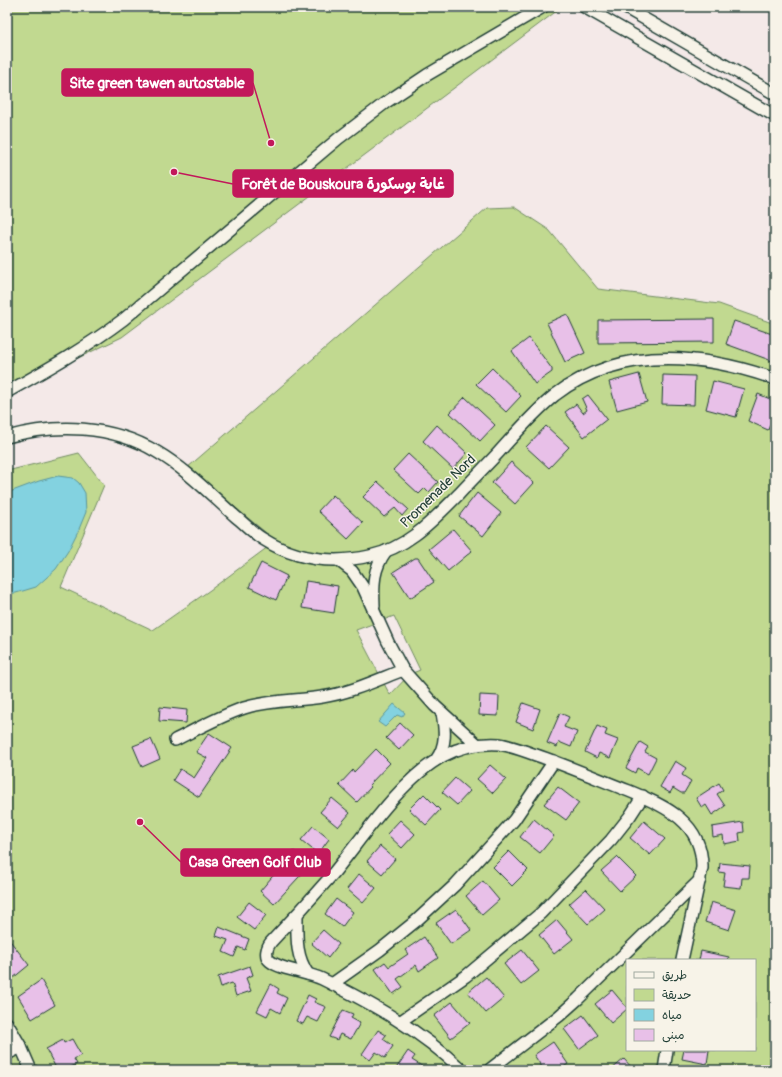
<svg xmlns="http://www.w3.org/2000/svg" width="782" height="1077" font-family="Pangolin,'Playpen Sans Arabic',sans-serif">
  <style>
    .green { fill: #c1d990; stroke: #708b62; fill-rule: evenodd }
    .water { fill: #83d2e0; stroke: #5b969b }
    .building { fill: #e8c0e8; stroke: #1f3d34 }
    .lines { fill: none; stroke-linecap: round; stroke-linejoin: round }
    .minor-casing { stroke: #1f3d34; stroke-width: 14 }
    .minor { stroke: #f7f3e8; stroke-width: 11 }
    .labels { text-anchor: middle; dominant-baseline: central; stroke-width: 3; stroke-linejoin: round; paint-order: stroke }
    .street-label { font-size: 14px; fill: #1f3d34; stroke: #f7f3e8 }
    .leader { fill: none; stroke: #c2185b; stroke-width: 1.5 }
    .callout-dot { fill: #c2185b; stroke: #f7f3e8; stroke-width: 1.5 }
    .callout { fill: #c2185b; stroke: #c2185b; stroke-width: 1.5 }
    .callout-label { font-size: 15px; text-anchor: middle; font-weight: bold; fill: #fff }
  </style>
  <rect width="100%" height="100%" fill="#f4e9e8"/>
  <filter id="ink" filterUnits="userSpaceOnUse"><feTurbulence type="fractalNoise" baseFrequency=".025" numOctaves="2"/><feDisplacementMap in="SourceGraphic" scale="8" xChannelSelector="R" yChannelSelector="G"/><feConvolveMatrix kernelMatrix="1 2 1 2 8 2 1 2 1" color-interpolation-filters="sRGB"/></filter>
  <g filter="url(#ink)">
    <g class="green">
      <polygon points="7,7 562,7 122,337 7,392"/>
      <path d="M 514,207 L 549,230 L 598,289 L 719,304 L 775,324 L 775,1070 L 7,1070 L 7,471 L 79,453 L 104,485 L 61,587 L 153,630 L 210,590 L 276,541 L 187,468 L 487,208 ZM 394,616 L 420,670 L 410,674 L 390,695 L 356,630 ZM 627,960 L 755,960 L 755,1050 L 627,1050 Z"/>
    </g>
    <g class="water">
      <polygon points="58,476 73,478 79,483 85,493 86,512 79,529 68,551 56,569 36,587 16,593 7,593 7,493 39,481"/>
      <polygon points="394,704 405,713 402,717 397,715 385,727 378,722"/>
    </g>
    <g class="building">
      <polygon points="567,314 585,353 565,362 547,323"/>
      <polygon points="714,319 714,342 598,343 598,320"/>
      <polygon points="734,321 775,335 775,362 726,344"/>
      <polygon points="529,338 552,369 552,372 535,384 512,351"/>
      <polygon points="492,368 521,396 506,412 476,384"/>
      <polygon points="639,374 647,402 617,410 609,382"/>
      <polygon points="663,375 695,376 694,405 662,404"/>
      <polygon points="713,381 744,389 736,417 706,409"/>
      <polygon points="758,394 775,401 775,411 768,430 748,421"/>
      <polygon points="588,395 607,419 584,437 565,412 576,404 583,413 587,410 582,399"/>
      <polygon points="465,397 495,425 480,441 450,413"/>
      <polygon points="437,425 467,453 453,469 423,441"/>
      <polygon points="546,426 569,447 549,468 526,447"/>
      <polygon points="408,454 438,482 429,492 425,488 419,494 393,470"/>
      <polygon points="511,462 534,483 515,504 492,483"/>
      <polygon points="378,482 408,509 402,516 395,508 384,517 363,497"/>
      <polygon points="477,493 501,513 483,536 459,516"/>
      <polygon points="333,495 363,523 348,539 318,511"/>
      <polygon points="453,529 472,551 448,571 429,549"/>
      <polygon points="415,558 418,558 434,582 410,598 393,572"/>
      <polygon points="261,563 287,576 276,600 249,587"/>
      <polygon points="306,581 338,586 334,613 302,608"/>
      <polygon points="480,695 499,696 498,716 479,715"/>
      <polygon points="523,703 540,709 533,729 516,722"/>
      <polygon points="160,707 187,710 186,723 159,721"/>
      <polygon points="560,713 569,717 564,727 577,732 571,747 559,742 557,747 547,743"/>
      <polygon points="400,723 413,735 399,750 386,738"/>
      <polygon points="597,726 607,730 605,735 618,740 610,758 599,753 597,758 585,752"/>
      <polygon points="209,733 232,748 199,797 173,780 180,769 194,778 207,758 196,752"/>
      <polygon points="151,739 160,759 142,767 133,746"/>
      <polygon points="640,742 648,747 645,752 656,758 648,774 637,768 635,773 626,768"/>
      <polygon points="376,749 390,763 369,785 371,787 357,802 339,785 353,770 354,772"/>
      <polygon points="675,761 686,768 682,775 691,781 684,793 681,793 673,788 670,793 660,787"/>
      <polygon points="490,765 506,779 493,793 477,779"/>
      <polygon points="455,778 470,791 457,805 442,792"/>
      <polygon points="719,783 723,790 717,794 725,806 712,815 706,805 702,808 696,798"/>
      <polygon points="558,787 579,803 566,820 544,804"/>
      <polygon points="424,794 440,810 426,825 409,809"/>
      <polygon points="332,798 350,813 338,827 320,812"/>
      <polygon points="534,819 554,836 540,853 520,837"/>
      <polygon points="400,820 415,834 402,848 387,834"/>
      <polygon points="644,821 665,839 650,855 630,838"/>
      <polygon points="743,822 744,832 739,833 740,841 724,844 723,835 713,837 712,827"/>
      <polygon points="313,826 329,839 318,854 301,840"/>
      <polygon points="380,846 395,859 382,874 367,861"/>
      <polygon points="294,851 310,865 274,904 260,891"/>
      <polygon points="509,851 528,870 512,886 493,867"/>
      <polygon points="617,857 636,876 620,891 601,871"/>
      <polygon points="720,863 750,866 749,878 742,878 741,888 723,886 725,873 719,872"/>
      <polygon points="359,874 376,888 363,903 347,889"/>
      <polygon points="483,881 499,900 482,915 466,896"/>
      <polygon points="586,889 605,909 588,924 569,904"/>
      <polygon points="336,899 353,912 342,927 325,914"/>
      <polygon points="249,902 266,915 254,930 237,917"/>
      <polygon points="711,902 736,910 729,930 705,922"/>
      <polygon points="456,909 471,930 451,944 436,923"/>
      <polygon points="557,920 573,939 554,954 539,935"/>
      <polygon points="219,927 249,939 245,950 238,947 234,957 223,952 228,940 216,936"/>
      <polygon points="323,930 339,944 328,958 311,943"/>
      <polygon points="7,937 29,965 7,983"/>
      <polygon points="424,937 438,958 419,971 416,965 397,979 403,987 393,994 375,969 385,962 389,967 408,954 405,950"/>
      <polygon points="522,950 539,971 521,985 504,964"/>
      <polygon points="701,951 729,957 728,960 699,960"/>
      <polygon points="250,966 253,975 246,978 251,991 236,996 232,983 221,987 218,977"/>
      <polygon points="486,977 504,998 486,1013 468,992"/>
      <polygon points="41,980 55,1005 32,1019 18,996"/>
      <polygon points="271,984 279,989 277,993 287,998 280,1013 271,1008 267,1016 257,1011"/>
      <polygon points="612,990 627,1008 627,1009 611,1023 595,1004"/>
      <polygon points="308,995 316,999 314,1002 326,1007 318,1022 307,1017 303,1024 296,1021"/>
      <polygon points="452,1002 470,1023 451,1038 434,1016"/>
      <polygon points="343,1010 353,1014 351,1018 360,1023 351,1039 340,1034 337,1040 329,1037"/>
      <polygon points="583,1015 598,1035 579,1049 564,1029"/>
      <polygon points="378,1030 386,1035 383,1039 393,1046 385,1058 376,1052 370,1060 362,1054"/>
      <polygon points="72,1039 81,1055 74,1059 77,1064 65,1070 57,1070 46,1049 63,1040 64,1043"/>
      <polygon points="553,1042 568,1064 559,1070 544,1070 534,1055"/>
      <polygon points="684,1050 709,1050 707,1064 682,1059"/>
      <polygon points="408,1051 415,1056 412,1060 428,1070 395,1070"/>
      <polygon points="624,1059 634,1070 611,1070"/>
    </g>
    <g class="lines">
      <g class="minor-casing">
        <g id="minor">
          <polyline points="584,7 775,116"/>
          <polyline points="624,7 775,94"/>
          <path d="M 7,392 C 48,369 87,347 124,319 L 339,138 L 385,103 L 427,75 L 543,7"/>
          <path d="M 7,437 C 56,423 112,425 157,452 C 186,469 210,494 236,517 C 245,524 253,533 263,539 C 296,560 333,564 370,556 C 408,548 433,520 459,494 C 472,480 486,466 499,452 C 517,432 534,412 555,395 C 621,345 701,353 775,379"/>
          <polyline points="339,561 352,571 363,587 388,642 403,670 435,706 478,745"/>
          <path d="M 374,606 C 373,584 373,569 386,551"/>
          <path d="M 175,740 C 197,729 220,716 244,708 C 269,700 296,701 322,697 C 350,693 377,680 403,670"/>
          <path d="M 436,760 C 447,745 445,730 442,713"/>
          <path d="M 297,915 C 297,936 295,955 308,974"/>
          <polyline points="332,984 380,950 416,921 455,885 514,820 554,761"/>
          <polyline points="401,1021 466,976 541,913 611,840 630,816 643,796"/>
          <polyline points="7,1023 21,1047 31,1070"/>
          <polyline points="7,1054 21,1047"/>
          <path d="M 462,1070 C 420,1030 373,1004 322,979 C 307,972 281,970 270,961 C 264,956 267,947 271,942 C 292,920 312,898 332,875 C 363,837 400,780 443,756 C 460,747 480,743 499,744 C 512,746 524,751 536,755 C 568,766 598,779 629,791 C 666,806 703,823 702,868 L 682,960"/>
          <polyline points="489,1070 559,1016 578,999 700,880"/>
          <polyline points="664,1070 667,1050"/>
        </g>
      </g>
      <use href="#minor" class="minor"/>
    </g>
  </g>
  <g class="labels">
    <g class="street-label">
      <text transform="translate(438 491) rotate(-44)">Promenade Nord</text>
    </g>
  </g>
  <path class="leader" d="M271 143L253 83M174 172L233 184M140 822L181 862"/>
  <g class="callout-dot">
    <circle cx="271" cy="143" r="4"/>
    <circle cx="174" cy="172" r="4"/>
    <circle cx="140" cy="822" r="4"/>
  </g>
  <g class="callout">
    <rect x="62" y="69" width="191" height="27" rx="4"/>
    <rect x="233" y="170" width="220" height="27" rx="4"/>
    <rect x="181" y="849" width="149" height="27" rx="4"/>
  </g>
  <g class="callout-label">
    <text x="157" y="88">Site green tawen autostable</text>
    <text x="343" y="189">Forêt de Bouskoura غابة بوسكورة</text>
    <text x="255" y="867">Casa Green Golf Club</text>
  </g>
  <rect width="782" height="1077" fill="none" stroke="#f7f3e8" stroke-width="24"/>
  <rect x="12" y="12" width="758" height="1053" fill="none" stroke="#1f3d34" stroke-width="1.5" filter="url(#ink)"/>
  <rect x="626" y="959" width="130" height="92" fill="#f7f3e8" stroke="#a1aaa0"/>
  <rect x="634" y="972" width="20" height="6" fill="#f7f3e8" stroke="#a1aaa0"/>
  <text x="662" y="979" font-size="12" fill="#1f3d34">طريق</text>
  <rect x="634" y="989" width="20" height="12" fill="#c1d990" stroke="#a1aaa0"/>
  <text x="662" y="999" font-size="12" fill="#1f3d34">حديقة</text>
  <rect x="634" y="1009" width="20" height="12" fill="#83d2e0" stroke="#a1aaa0"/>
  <text x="662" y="1019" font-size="12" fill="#1f3d34">مياه</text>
  <rect x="634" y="1029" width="20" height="12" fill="#e8c0e8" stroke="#a1aaa0"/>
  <text x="662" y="1039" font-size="12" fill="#1f3d34">مبنى</text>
</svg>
